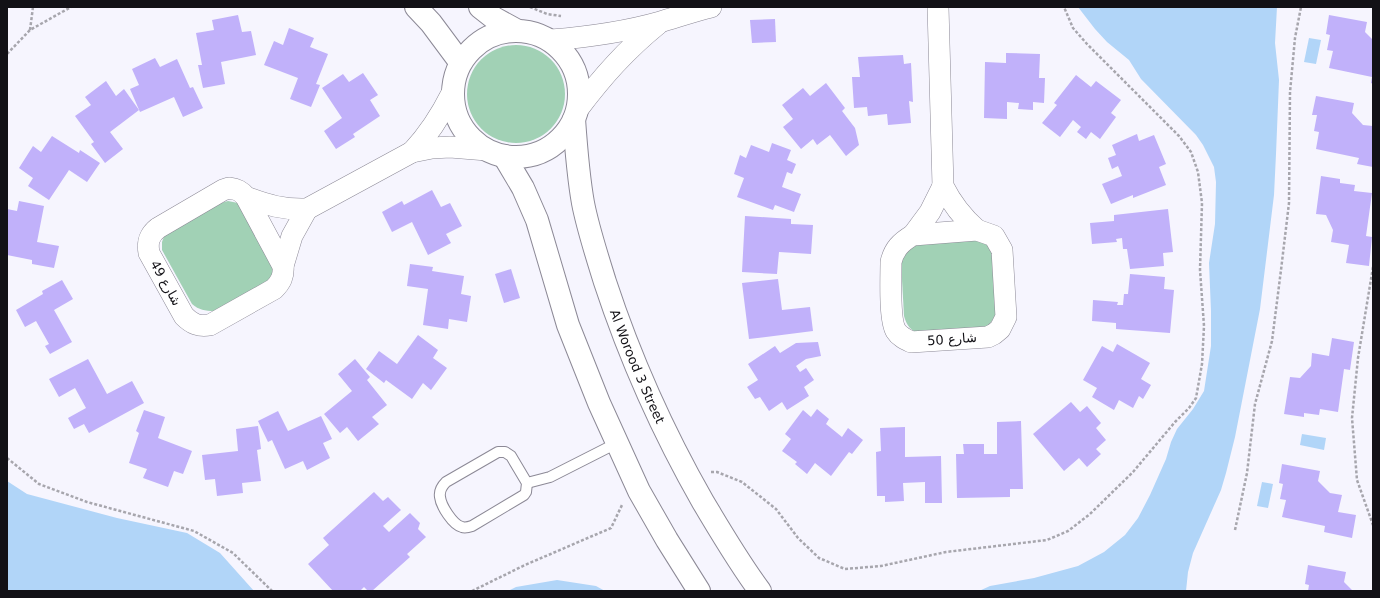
<svg xmlns="http://www.w3.org/2000/svg" width="1380" height="598" font-family="'DejaVu Sans','Noto Naskh Arabic',sans-serif">
  <style>
    .green { fill: #a1d1b5 }
    .water { fill: #b1d5f8 }
    .building { fill: #c1b1fa }
    .lines { fill: none; stroke-linecap: round; stroke-linejoin: round }
    .lane-casing { stroke: #8c8996; stroke-width: 12 }
    .street-casing { stroke: #8c8996; stroke-width: 22 }
    .secondary-casing { stroke: #8c8996; stroke-width: 24 }
    .path { stroke: #a7a6ad; stroke-width: 2.5; stroke-dasharray: 3 2; stroke-linecap: butt }
    .lane { stroke: #fff; stroke-width: 10 }
    .street { stroke: #fff; stroke-width: 21 }
    .secondary { stroke: #fff; stroke-width: 22 }
    .labels { text-anchor: middle; dominant-baseline: central; stroke-width: 3; stroke-linejoin: round; paint-order: stroke }
    .street-label { font-size: 13px; fill: #121116; stroke: #fff }
  </style>
  <rect width="100%" height="100%" fill="#f6f5fe"/>
  <g class="green">
    <circle cx="516" cy="94" r="49"/>
    <path d="M 228,201 L 238,203 L 274,269 L 272,277 L 265,283 L 214,311 C 205,311 199,310 192,304 L 162,250 L 162,242 L 165,234 L 221,203 Z"/>
    <path d="M 976,238 L 990,246 L 992,255 L 996,313 C 993,321 989,326 981,330 L 920,334 C 910,330 907,326 904,316 L 901,261 L 908,245 Z"/>
  </g>
  <g class="water">
    <polygon points="1078,7 1277,7 1275,43 1279,80 1276,154 1274,195 1260,309 1235,437 1226,473 1221,490 1193,553 1188,572 1186,591 979,591 990,586 1034,578 1078,566 1104,552 1125,535 1138,518 1150,495 1166,459 1171,442 1177,429 1193,409 1204,391 1211,346 1211,311 1209,263 1215,224 1216,182 1214,167 1203,145 1196,135 1141,79 1129,60 1107,42 1095,29"/>
    <polygon points="1309,38 1321,40 1316,64 1304,62"/>
    <polygon points="1302,434 1326,438 1324,450 1300,445"/>
    <polygon points="7,481 27,494 117,518 187,533 220,553 254,591 7,591"/>
    <polygon points="1262,482 1273,484 1268,508 1257,506"/>
    <polygon points="557,580 596,586 605,591 508,591 516,587"/>
  </g>
  <g class="building">
    <polygon points="238,15 242,32 251,31 256,55 221,62 225,84 203,88 198,65 202,65 196,33 214,30 212,20"/>
    <polygon points="1329,15 1367,22 1365,32 1373,40 1373,84 1371,83 1372,77 1329,68 1333,51 1327,50 1330,35 1326,34"/>
    <polygon points="775,19 776,42 752,43 750,20"/>
    <polygon points="289,28 314,38 310,47 328,54 316,84 320,85 311,107 290,99 298,78 264,65 274,41 283,45"/>
    <polygon points="1006,53 1040,54 1039,78 1045,78 1044,103 1033,102 1033,110 1018,109 1019,103 1007,102 1007,119 984,118 985,62 1006,63"/>
    <polygon points="903,55 904,64 911,63 913,102 909,101 911,123 888,125 887,114 868,116 867,107 854,108 852,77 860,77 858,57"/>
    <polygon points="155,58 160,67 177,59 190,88 193,87 203,108 183,117 174,97 140,112 130,89 139,85 132,69"/>
    <polygon points="363,73 378,95 370,100 380,116 353,134 355,137 336,149 324,131 342,118 322,88 343,74 349,82"/>
    <polygon points="1076,75 1091,87 1096,81 1121,100 1111,113 1116,117 1100,139 1091,132 1086,139 1077,132 1081,127 1073,120 1060,137 1042,123 1057,105 1054,103"/>
    <polygon points="106,81 116,96 124,89 139,110 110,132 123,149 105,163 91,144 94,142 75,116 91,105 85,97"/>
    <polygon points="826,83 845,108 842,111 855,128 859,145 846,156 830,135 817,145 813,139 801,149 783,127 793,119 782,105 803,88 810,96"/>
    <polygon points="1316,96 1354,103 1352,113 1363,125 1373,126 1373,167 1357,164 1359,158 1316,149 1319,132 1314,131 1317,115 1312,115"/>
    <polygon points="1137,134 1139,141 1154,135 1166,164 1159,167 1166,185 1133,198 1133,195 1111,204 1102,184 1122,176 1118,166 1112,169 1108,158 1116,155 1112,145"/>
    <polygon points="52,136 79,153 80,150 100,163 87,182 69,170 49,200 28,186 33,178 19,168 33,146 41,152"/>
    <polygon points="772,143 791,150 787,160 796,164 792,174 787,172 782,187 801,194 794,212 775,205 773,210 737,197 744,178 734,174 740,155 746,158 751,145 769,152"/>
    <polygon points="1321,176 1340,179 1340,183 1355,185 1354,191 1372,193 1366,236 1372,237 1369,266 1346,263 1349,245 1331,242 1333,230 1326,215 1316,214"/>
    <polygon points="432,190 441,207 450,203 462,226 446,234 451,243 428,255 412,222 392,232 382,212 402,201 404,205"/>
    <polygon points="19,201 44,206 37,242 59,246 54,268 32,264 32,260 7,255 7,209 17,211"/>
    <polygon points="1168,209 1173,252 1163,253 1164,266 1130,269 1127,249 1123,249 1122,238 1116,239 1117,242 1092,244 1090,223 1114,221 1114,215"/>
    <polygon points="745,216 791,219 791,224 813,225 811,254 779,252 777,274 742,272"/>
    <polygon points="410,264 433,267 432,271 464,276 461,294 471,296 467,322 449,319 448,329 423,325 428,289 407,286"/>
    <polygon points="511,269 520,298 504,303 495,274"/>
    <polygon points="1130,274 1165,277 1164,289 1174,290 1170,333 1116,329 1116,323 1092,321 1093,300 1118,302 1117,305 1123,305 1124,294 1128,294"/>
    <polygon points="778,279 782,310 810,307 813,331 749,339 742,283"/>
    <polygon points="62,280 73,299 54,310 72,342 50,354 45,346 49,344 36,321 25,327 16,310 43,294 42,291"/>
    <polygon points="418,335 438,350 433,358 447,368 431,390 423,383 412,399 386,380 384,383 366,369 379,351 397,364"/>
    <polygon points="1332,338 1354,342 1350,370 1344,369 1338,412 1320,409 1319,415 1304,413 1304,417 1284,414 1290,377 1300,378 1311,366 1312,353 1329,356"/>
    <polygon points="818,342 821,356 806,359 796,366 800,372 806,368 814,380 804,387 809,396 787,410 782,402 769,411 760,397 755,399 747,387 758,380 748,364 775,346 780,353 796,343"/>
    <polygon points="1117,344 1150,363 1141,379 1151,385 1143,399 1139,396 1133,408 1119,400 1114,410 1092,397 1097,388 1083,380 1102,346 1113,352"/>
    <polygon points="88,359 107,394 132,381 144,403 89,433 84,424 74,429 68,418 86,408 75,388 59,397 49,379"/>
    <polygon points="355,359 370,377 367,380 387,405 372,417 379,424 358,441 347,427 340,433 324,414 352,391 338,374"/>
    <polygon points="1071,402 1080,412 1087,406 1101,423 1096,428 1106,440 1096,449 1101,454 1087,467 1079,458 1064,471 1033,434"/>
    <polygon points="817,409 829,419 826,424 842,437 848,428 863,440 852,454 849,452 831,476 815,463 807,474 795,464 797,462 782,451 791,439 785,434 803,410 811,417"/>
    <polygon points="144,410 165,417 158,438 192,451 183,474 174,471 168,487 143,478 147,469 129,463 139,433 136,431"/>
    <polygon points="278,411 288,431 321,416 332,439 323,443 330,458 307,470 303,461 285,469 272,440 268,442 258,421"/>
    <polygon points="1021,421 1023,489 1010,489 1010,497 957,498 956,454 964,454 963,444 984,444 984,454 997,454 997,422"/>
    <polygon points="258,426 261,449 257,450 261,481 242,483 243,493 217,496 215,479 205,480 202,455 238,451 236,429"/>
    <polygon points="905,427 905,457 941,456 942,503 925,503 925,482 903,483 904,501 885,502 885,496 877,496 876,452 881,451 880,428"/>
    <polygon points="1282,464 1320,471 1318,481 1330,493 1342,495 1338,512 1356,515 1352,538 1324,532 1325,526 1282,517 1286,500 1280,499 1283,484 1279,483"/>
    <polygon points="374,492 383,501 388,497 401,510 383,526 389,532 410,513 420,523 418,529 426,537 407,554 410,557 372,591 368,591 364,587 360,591 333,591 308,564 329,545 323,538"/>
    <polygon points="1308,565 1346,572 1344,582 1353,591 1308,591 1309,585 1305,584"/>
  </g>
  <g class="lines">
    <g class="lane-casing">
      <g id="lane">
        <path d="M 498,452 L 505,452 L 511,456 L 527,483 L 526,492 L 524,495 L 472,526 C 469,527 465,528 462,527 C 453,525 441,506 440,497 C 439,491 442,486 446,482 Z"/>
        <polyline points="527,483 550,477 617,443"/>
      </g>
    </g>
    <g class="street-casing">
      <g id="street">
        <path d="M 938,7 L 943,186 C 952,204 962,217 977,230"/>
        <path d="M 551,40 C 587,37 625,32 660,22 C 677,17 694,11 711,7"/>
        <path d="M 578,109 C 603,76 626,50 658,24"/>
        <path d="M 412,152 C 429,134 441,115 452,93"/>
        <path d="M 229,188 C 237,189 241,191 246,197 L 283,266 C 284,276 281,282 274,289 L 210,325 C 199,327 192,324 184,316 L 149,253 C 147,242 149,235 158,228 L 223,190 Z"/>
        <path d="M 246,197 C 267,205 284,210 307,209 L 412,152 L 432,148 L 450,147 L 487,150"/>
        <path d="M 977,230 L 994,236 L 1002,250 L 1006,317 L 1000,329 L 994,334 L 988,337 L 911,342 C 905,339 899,336 896,331 C 889,320 891,276 891,262 C 894,249 901,242 913,235 Z"/>
        <polyline points="913,235 930,212 943,186"/>
        <polyline points="283,266 292,236 307,209"/>
      </g>
    </g>
    <g class="secondary-casing">
      <g id="secondary">
        <polyline points="416,7 431,23 460,62"/>
        <polyline points="480,7 494,18 516,30"/>
        <circle cx="516" cy="94" r="63"/>
        <path id="s1" d="M 574,119 C 576,147 578,175 583,203 C 588,229 597,256 605,282 C 630,358 663,432 703,502 C 721,532 739,563 760,591"/>
        <polyline points="504,156 523,188 537,220 568,325 599,403 639,491 667,540 699,591"/>
      </g>
    </g>
    <g class="path">
      <polyline points="530,7 547,14 561,16"/>
      <polyline points="30,30 33,7"/>
      <polyline points="7,54 30,30 71,7"/>
      <polyline points="1373,267 1358,358 1352,418 1357,480 1373,525"/>
      <polyline points="7,458 39,484 87,502 194,531 233,553 272,591"/>
      <polyline points="711,472 717,472 742,482 776,509 798,538 819,558 845,569 881,566 946,552 1047,540 1068,531 1090,514 1133,472 1175,422 1189,408 1196,398 1202,364 1204,326 1200,270 1202,203 1198,172 1191,152 1179,136 1087,44 1073,28 1064,7"/>
      <polyline points="1235,530 1247,473 1255,404 1272,341 1281,270 1289,203 1290,92 1295,38 1301,7"/>
      <polyline points="472,591 525,565 611,528 622,505"/>
    </g>
    <use href="#lane" class="lane"/>
    <use href="#street" class="street"/>
    <use href="#secondary" class="secondary"/>
  </g>
  <g class="labels">
    <g class="street-label">
      <text transform="translate(166 283) rotate(61)">شارع 49</text>
      <text transform="translate(952 339) rotate(-4)">شارع 50</text>
      <text stroke="none"><textPath href="#s1" startOffset="257">Al Worood 3 Street</textPath></text>
    </g>
  </g>
  <rect width="1380" height="598" fill="none" stroke="#121116" stroke-width="16"/>
</svg>
